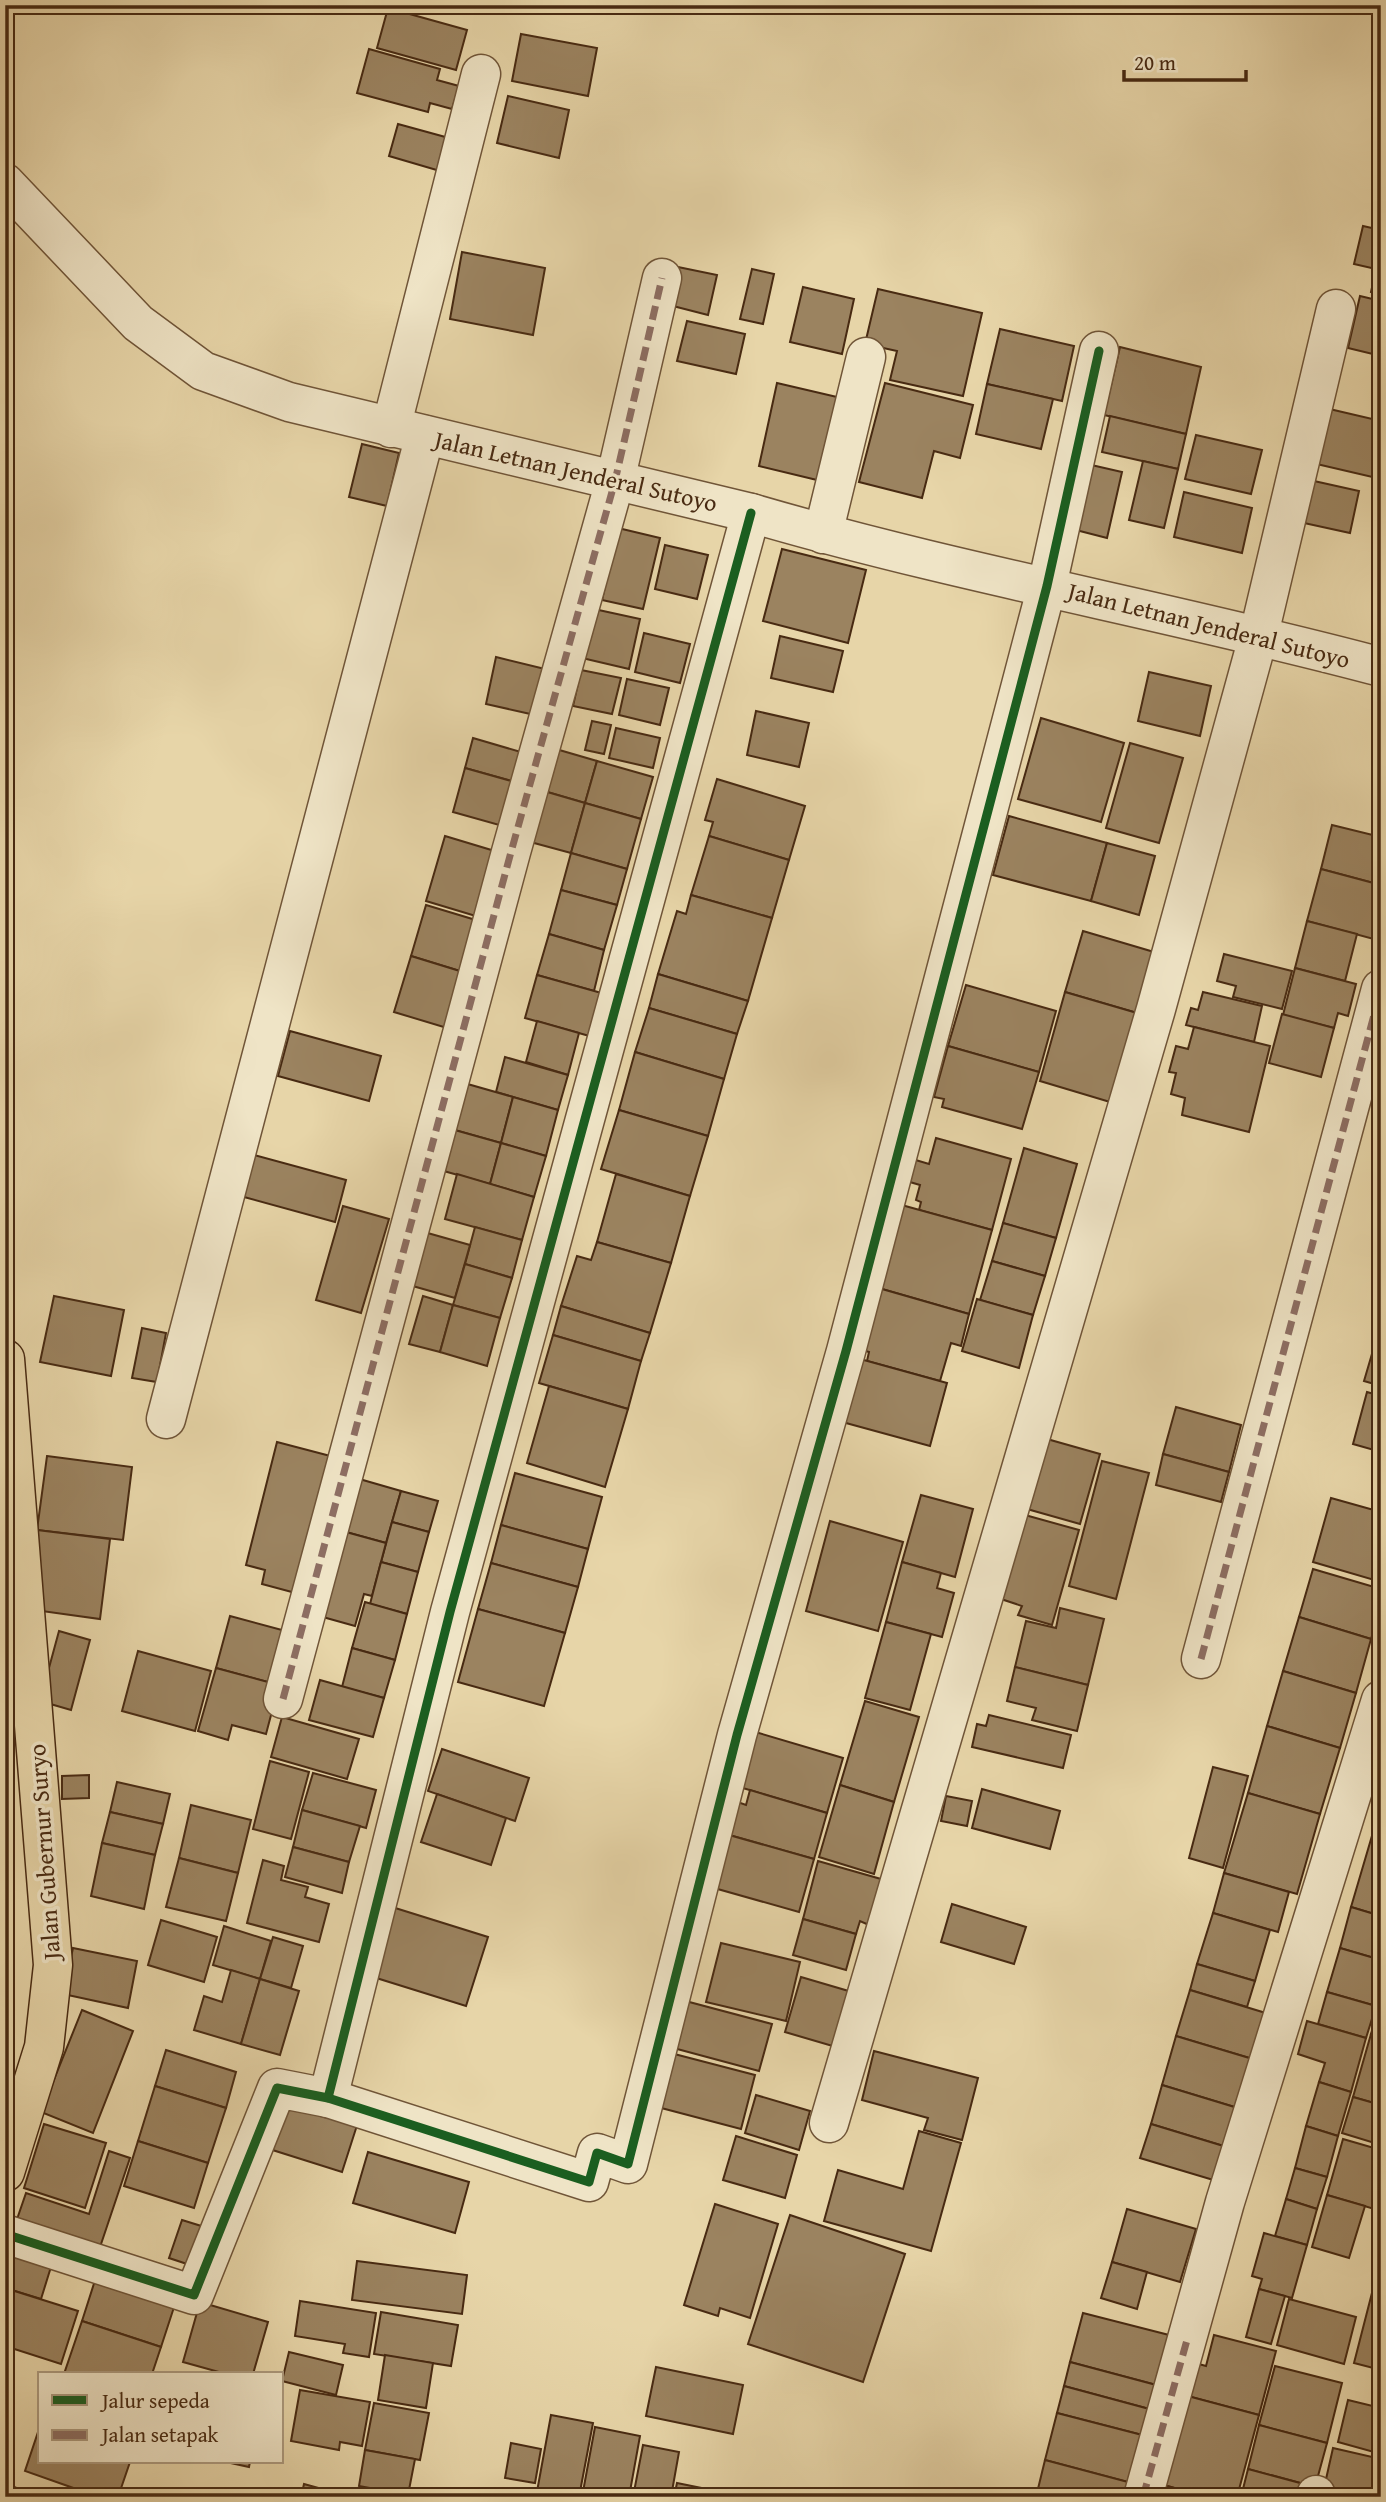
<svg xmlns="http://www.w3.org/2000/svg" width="1386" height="2502" font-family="'Gentium Book Plus',serif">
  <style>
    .building { fill: #9b8360; stroke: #482a12; stroke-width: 2 }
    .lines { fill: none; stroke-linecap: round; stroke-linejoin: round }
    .minor-casing { stroke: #705538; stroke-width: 41 }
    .major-casing { stroke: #482a12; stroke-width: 41 }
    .minor { stroke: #efe4c6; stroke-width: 38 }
    .major { stroke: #e7d5a8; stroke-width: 38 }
    .quiet { stroke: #8d6e63; stroke-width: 7; stroke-dasharray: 14 7; stroke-linecap: butt }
    .cycleway-casing { stroke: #efe4c6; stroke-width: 13 }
    .cycleway { stroke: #1b5e20; stroke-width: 9 }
    .labels { text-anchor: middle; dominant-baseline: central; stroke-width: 7; stroke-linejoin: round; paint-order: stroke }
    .street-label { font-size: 24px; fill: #482a12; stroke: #efe4c6 }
  </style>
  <rect width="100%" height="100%" fill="#e7d5a8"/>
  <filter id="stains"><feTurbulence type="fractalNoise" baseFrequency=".00286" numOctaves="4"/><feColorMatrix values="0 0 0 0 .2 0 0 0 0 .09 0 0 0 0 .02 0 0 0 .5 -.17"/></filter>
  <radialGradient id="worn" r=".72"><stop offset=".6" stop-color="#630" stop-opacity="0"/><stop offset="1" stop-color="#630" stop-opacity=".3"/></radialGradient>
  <g class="building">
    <polygon points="388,8 467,30 456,70 377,48"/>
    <polygon points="521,34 597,48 588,96 512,81"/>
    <polygon points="369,49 440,69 437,80 459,86 452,109 430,103 428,112 357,93"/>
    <polygon points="508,96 569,110 559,158 497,143"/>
    <polygon points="398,124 449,138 440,171 389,156"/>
    <polygon points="1363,226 1381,230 1381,295 1371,292 1376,269 1354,264"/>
    <polygon points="462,252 545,268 533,335 450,319"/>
    <polygon points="678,267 717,275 708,315 669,305"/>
    <polygon points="752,269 774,274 763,324 740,319"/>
    <polygon points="803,287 854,299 842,354 790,342"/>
    <polygon points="878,289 982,313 963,396 890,380 897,351 865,344"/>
    <polygon points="1360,296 1381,301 1381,356 1348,348"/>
    <polygon points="687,321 745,334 736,374 677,361"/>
    <polygon points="1000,329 1074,346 1062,401 987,384"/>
    <polygon points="1120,347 1201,367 1186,434 1104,415"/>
    <polygon points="777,383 837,397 817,480 759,466"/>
    <polygon points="885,383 973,405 960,458 934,451 922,498 859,482"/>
    <polygon points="987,384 1053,399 1041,449 976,434"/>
    <polygon points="1321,407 1381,421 1381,479 1308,462"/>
    <polygon points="1110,416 1186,434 1178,469 1102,452"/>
    <polygon points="1196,435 1262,450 1251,494 1185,479"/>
    <polygon points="362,444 399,453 387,506 349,497"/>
    <polygon points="1143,461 1178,469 1164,528 1129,520"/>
    <polygon points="1087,464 1122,472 1107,538 1072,529"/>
    <polygon points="1314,481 1359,491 1350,533 1304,523"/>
    <polygon points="1184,492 1252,508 1242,553 1174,537"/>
    <polygon points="618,528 660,538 643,609 602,600"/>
    <polygon points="665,545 708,555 697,599 655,589"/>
    <polygon points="782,549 866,570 848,643 763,621"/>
    <polygon points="594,609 640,619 629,669 582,658"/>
    <polygon points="644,633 690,644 680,683 635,672"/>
    <polygon points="780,636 843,651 833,692 771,678"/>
    <polygon points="496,657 545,669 535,715 486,704"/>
    <polygon points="581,670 621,678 612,714 573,706"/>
    <polygon points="1149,672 1211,686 1200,736 1138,721"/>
    <polygon points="627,679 669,688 660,725 619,715"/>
    <polygon points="756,711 809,723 799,767 747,755"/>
    <polygon points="1041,718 1124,743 1101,822 1018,799"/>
    <polygon points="592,721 611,725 604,754 585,750"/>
    <polygon points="616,728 660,738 653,768 609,758"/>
    <polygon points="473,738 531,755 522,784 465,768"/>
    <polygon points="1130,743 1183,758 1159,843 1106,828"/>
    <polygon points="549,747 597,761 585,803 537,789"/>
    <polygon points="597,761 653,777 641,819 585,803"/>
    <polygon points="465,768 522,784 510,828 453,812"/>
    <polygon points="717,779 805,806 789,860 709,836 713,822 705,820"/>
    <polygon points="537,789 585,803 571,853 523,840"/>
    <polygon points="585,803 641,819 627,869 571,853"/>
    <polygon points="1009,816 1107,843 1091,901 993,875"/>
    <polygon points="1332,825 1381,837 1381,885 1321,869"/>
    <polygon points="445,836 498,852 479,917 426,901"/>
    <polygon points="709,836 789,860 772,918 691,895"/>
    <polygon points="1107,843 1155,856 1139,915 1091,901"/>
    <polygon points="571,853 627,869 617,905 561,890"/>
    <polygon points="1321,869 1381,885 1381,941 1307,921"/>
    <polygon points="561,890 617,905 604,950 549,934"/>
    <polygon points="691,895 772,918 748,1001 658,974 677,911 686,914"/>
    <polygon points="426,905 479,921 463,972 411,956"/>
    <polygon points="1307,921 1357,934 1345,981 1295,968"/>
    <polygon points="1083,931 1154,952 1137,1013 1065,992"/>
    <polygon points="549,934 604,950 594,991 537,975"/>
    <polygon points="1224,954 1292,971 1282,1009 1233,997 1236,986 1217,981"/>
    <polygon points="411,956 463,972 447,1028 394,1012"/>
    <polygon points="1295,968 1356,984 1348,1016 1338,1013 1334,1028 1283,1015"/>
    <polygon points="658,974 748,1001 737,1034 649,1008"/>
    <polygon points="537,975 605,994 593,1037 525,1018"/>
    <polygon points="966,985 1056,1011 1039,1072 948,1046"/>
    <polygon points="1065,992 1137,1013 1110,1102 1040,1081"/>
    <polygon points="1203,992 1262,1006 1254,1042 1186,1025 1191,1008 1198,1010"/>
    <polygon points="649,1008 737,1034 724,1079 635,1052"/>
    <polygon points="1282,1014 1334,1028 1321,1077 1269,1063"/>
    <polygon points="537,1021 579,1033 568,1075 526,1062"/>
    <polygon points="1194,1027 1270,1046 1249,1132 1182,1115 1185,1098 1171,1094 1176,1073 1169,1072 1176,1046 1188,1049"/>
    <polygon points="290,1031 381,1056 369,1101 278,1076"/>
    <polygon points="948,1046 1039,1072 1022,1129 942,1107 944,1099 934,1097"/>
    <polygon points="635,1052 724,1079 708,1136 619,1110"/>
    <polygon points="505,1057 568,1075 558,1110 496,1092"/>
    <polygon points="457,1081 513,1097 501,1143 444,1127"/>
    <polygon points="513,1097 558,1110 546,1156 501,1143"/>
    <polygon points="619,1110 708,1136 690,1196 601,1169"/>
    <polygon points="444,1127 501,1143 490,1184 433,1168"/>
    <polygon points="936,1138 1011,1159 992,1230 919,1210 921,1202 916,1200 920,1185 903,1180 909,1158 929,1164"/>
    <polygon points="501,1143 546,1156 534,1197 490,1184"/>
    <polygon points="1024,1148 1077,1164 1056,1238 1003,1223"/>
    <polygon points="254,1155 346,1180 335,1222 244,1197"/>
    <polygon points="457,1174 534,1197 522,1240 445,1219"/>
    <polygon points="616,1174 690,1196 671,1263 597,1242"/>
    <polygon points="898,1204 992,1230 969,1314 875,1287"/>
    <polygon points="343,1206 389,1219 361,1313 316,1300"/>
    <polygon points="1003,1223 1056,1238 1045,1276 992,1261"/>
    <polygon points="475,1227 522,1240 512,1278 465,1264"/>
    <polygon points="417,1230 470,1245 455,1298 402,1283"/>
    <polygon points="597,1242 671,1263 650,1333 561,1306 577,1256 591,1260"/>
    <polygon points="992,1261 1045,1276 1033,1315 980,1300"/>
    <polygon points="465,1264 512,1278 500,1318 453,1305"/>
    <polygon points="875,1287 969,1314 961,1346 951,1343 940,1381 867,1361 869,1352 859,1349"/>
    <polygon points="54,1296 124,1310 111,1376 40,1362"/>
    <polygon points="423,1296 453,1305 440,1352 409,1344"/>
    <polygon points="977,1299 1033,1315 1019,1368 962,1351"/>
    <polygon points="453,1305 500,1318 487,1366 440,1352"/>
    <polygon points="561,1306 650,1333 641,1361 553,1335"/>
    <polygon points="142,1328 166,1333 157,1382 132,1378"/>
    <polygon points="1379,1330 1381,1330 1381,1386 1364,1381"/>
    <polygon points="553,1335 641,1361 628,1409 539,1383"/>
    <polygon points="853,1357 947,1383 930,1446 835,1420"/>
    <polygon points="549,1386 628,1409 605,1487 527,1463"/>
    <polygon points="1367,1392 1381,1396 1381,1452 1353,1444"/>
    <polygon points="1176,1407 1241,1425 1229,1472 1163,1454"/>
    <polygon points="1047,1439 1100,1454 1080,1524 1027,1509"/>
    <polygon points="277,1442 338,1458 303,1595 262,1584 265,1570 246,1565"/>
    <polygon points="1163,1454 1229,1472 1221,1502 1156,1485"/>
    <polygon points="47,1456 132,1467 123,1540 37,1530"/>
    <polygon points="1102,1461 1149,1473 1116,1599 1069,1586"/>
    <polygon points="515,1473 602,1497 588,1549 501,1525"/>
    <polygon points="349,1476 401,1491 386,1543 335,1529"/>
    <polygon points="401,1491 438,1501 429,1532 392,1522"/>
    <polygon points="921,1495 973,1509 955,1577 902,1562"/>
    <polygon points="1331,1498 1381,1512 1381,1582 1313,1562"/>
    <polygon points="1025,1515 1079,1530 1052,1625 1018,1615 1022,1606 1001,1599"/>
    <polygon points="830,1521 903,1542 878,1631 806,1611"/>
    <polygon points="392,1522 429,1532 418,1572 381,1562"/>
    <polygon points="501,1525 588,1549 578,1587 491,1563"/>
    <polygon points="335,1529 386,1543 372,1596 364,1594 355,1626 312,1614"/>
    <polygon points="37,1530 110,1539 100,1619 27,1609"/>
    <polygon points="381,1562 418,1572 407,1614 370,1604"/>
    <polygon points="902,1562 941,1573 937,1588 954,1593 942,1637 886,1622"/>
    <polygon points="491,1563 578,1587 565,1633 478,1609"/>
    <polygon points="1313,1569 1381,1589 1381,1607 1371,1639 1299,1617"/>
    <polygon points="365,1602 407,1614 395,1660 352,1648"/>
    <polygon points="1060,1608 1104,1619 1088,1685 1015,1667 1026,1621 1056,1628"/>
    <polygon points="478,1609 565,1633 544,1706 458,1682"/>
    <polygon points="230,1616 293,1633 279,1685 216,1668"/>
    <polygon points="1299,1617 1371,1639 1356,1693 1283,1671"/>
    <polygon points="886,1622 931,1634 910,1710 865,1698"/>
    <polygon points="59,1631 90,1640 71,1710 40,1701"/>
    <polygon points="352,1648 395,1660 384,1698 342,1687"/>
    <polygon points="138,1651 211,1671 195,1731 122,1711"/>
    <polygon points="1015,1667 1088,1685 1077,1731 1032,1720 1036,1708 1007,1701"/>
    <polygon points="216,1668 279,1685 266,1734 232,1725 228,1740 198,1731"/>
    <polygon points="1283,1671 1356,1693 1340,1748 1267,1726"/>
    <polygon points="320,1680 384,1698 373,1737 309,1720"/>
    <polygon points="865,1701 919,1717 894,1802 840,1785"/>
    <polygon points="989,1715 1071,1735 1063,1768 972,1747 977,1724 986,1726"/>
    <polygon points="282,1717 359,1739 347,1779 271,1757"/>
    <polygon points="1267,1726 1340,1748 1320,1814 1248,1793"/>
    <polygon points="752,1731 843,1758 827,1813 736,1786"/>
    <polygon points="442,1749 529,1778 515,1821 428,1791"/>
    <polygon points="270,1761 309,1772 291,1839 253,1829"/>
    <polygon points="1213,1767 1248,1776 1223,1868 1189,1858"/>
    <polygon points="313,1773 376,1790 366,1828 302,1810"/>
    <polygon points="89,1775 89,1798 62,1799 62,1776"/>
    <polygon points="117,1782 170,1794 163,1824 110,1812"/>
    <polygon points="840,1785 894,1802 874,1874 819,1857"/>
    <polygon points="982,1789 1060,1811 1050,1849 972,1828"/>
    <polygon points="750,1790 827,1813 814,1859 722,1833 732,1800 746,1805"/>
    <polygon points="1248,1793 1320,1814 1297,1894 1224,1873"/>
    <polygon points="437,1794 506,1818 491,1865 421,1842"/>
    <polygon points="946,1796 972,1801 967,1826 941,1821"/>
    <polygon points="191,1805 251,1820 238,1873 179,1858"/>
    <polygon points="302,1810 360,1826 349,1862 293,1847"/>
    <polygon points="110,1812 163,1824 155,1855 102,1843"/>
    <polygon points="1374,1829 1381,1831 1381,1916 1351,1907"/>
    <polygon points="722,1833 814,1859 799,1912 707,1886"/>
    <polygon points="102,1843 155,1855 144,1909 91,1896"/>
    <polygon points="293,1847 349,1862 342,1893 285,1877"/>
    <polygon points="179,1858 238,1873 226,1921 166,1907"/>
    <polygon points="263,1860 284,1866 281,1880 308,1887 305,1897 329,1904 319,1942 247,1923"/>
    <polygon points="818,1861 881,1879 869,1925 860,1921 856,1934 803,1919"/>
    <polygon points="1224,1873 1289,1892 1278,1932 1213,1913"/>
    <polygon points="952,1904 1026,1927 1014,1964 941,1942"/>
    <polygon points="392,1907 488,1937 466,2006 370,1976"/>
    <polygon points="1351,1907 1381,1916 1381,1960 1340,1948"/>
    <polygon points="1213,1913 1270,1930 1255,1981 1197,1964"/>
    <polygon points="803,1919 856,1934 846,1970 793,1955"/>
    <polygon points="161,1920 217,1937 204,1982 148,1965"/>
    <polygon points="224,1926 271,1941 260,1979 213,1965"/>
    <polygon points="273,1937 303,1946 291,1988 260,1979"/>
    <polygon points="721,1943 800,1962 786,2021 706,2002"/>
    <polygon points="73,1948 137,1961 128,2008 63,1994"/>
    <polygon points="1340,1948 1381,1960 1381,1989 1376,2006 1327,1992"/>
    <polygon points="1197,1964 1255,1981 1247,2007 1190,1990"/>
    <polygon points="231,1970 260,1979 241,2044 194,2030 204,1996 222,2002"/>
    <polygon points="801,1977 852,1992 836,2047 785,2032"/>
    <polygon points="260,1979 299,1991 280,2055 241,2044"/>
    <polygon points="1190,1990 1269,2014 1256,2060 1176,2036"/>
    <polygon points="1327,1992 1376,2006 1366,2038 1318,2024"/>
    <polygon points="678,1999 772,2024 759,2071 666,2046"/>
    <polygon points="1379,2008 1381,2008 1381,2037 1371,2034"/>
    <polygon points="82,2010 133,2031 93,2133 41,2112"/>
    <polygon points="1307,2021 1366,2038 1351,2092 1319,2082 1325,2063 1298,2054"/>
    <polygon points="1371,2034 1381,2037 1381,2105 1353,2097"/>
    <polygon points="1176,2036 1256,2060 1241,2109 1162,2085"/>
    <polygon points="166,2050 236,2072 226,2108 155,2086"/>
    <polygon points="659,2050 755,2075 741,2129 646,2104"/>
    <polygon points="874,2051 978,2078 962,2140 924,2130 928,2118 862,2100"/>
    <polygon points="1319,2082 1351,2092 1338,2136 1306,2126"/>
    <polygon points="1162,2085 1241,2109 1230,2148 1151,2124"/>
    <polygon points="155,2086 226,2108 208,2163 138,2141"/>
    <polygon points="281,2090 360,2116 342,2172 263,2147"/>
    <polygon points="756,2095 810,2111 799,2150 745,2133"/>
    <polygon points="1353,2097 1381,2105 1381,2145 1342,2133"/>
    <polygon points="44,2124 106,2143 85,2208 24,2188"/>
    <polygon points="1151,2124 1230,2148 1220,2182 1140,2158"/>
    <polygon points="1306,2126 1338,2136 1327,2177 1295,2168"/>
    <polygon points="919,2131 961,2143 931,2251 824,2221 838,2170 903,2189"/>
    <polygon points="736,2136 797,2155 785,2198 723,2180"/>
    <polygon points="1343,2139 1381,2150 1381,2211 1327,2195"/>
    <polygon points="138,2141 208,2163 194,2208 124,2186"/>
    <polygon points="109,2151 130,2158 98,2253 15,2225 26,2193 89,2214"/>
    <polygon points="368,2152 469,2182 455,2233 353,2203"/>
    <polygon points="1295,2168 1327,2177 1317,2209 1286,2199"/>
    <polygon points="1327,2195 1365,2206 1349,2258 1312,2247"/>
    <polygon points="1286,2199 1317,2209 1307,2245 1275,2236"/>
    <polygon points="715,2204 778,2224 750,2318 720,2308 718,2316 684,2305"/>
    <polygon points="1127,2209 1196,2229 1180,2282 1112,2262"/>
    <polygon points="790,2215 905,2254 863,2382 748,2344"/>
    <polygon points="182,2220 211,2229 199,2268 169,2258"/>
    <polygon points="1264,2233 1307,2245 1292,2298 1259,2289 1262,2279 1252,2276"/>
    <polygon points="5,2238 55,2254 41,2299 5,2288"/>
    <polygon points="357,2261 467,2275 462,2314 352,2300"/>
    <polygon points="1112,2262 1147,2272 1137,2309 1101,2298"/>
    <polygon points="98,2271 177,2298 161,2347 82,2321"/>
    <polygon points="1374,2285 1381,2287 1381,2370 1354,2363"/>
    <polygon points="5,2288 78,2311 61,2364 5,2346"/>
    <polygon points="1259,2289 1285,2296 1271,2344 1246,2337"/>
    <polygon points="1289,2299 1356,2317 1344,2364 1277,2345"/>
    <polygon points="300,2301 376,2313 369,2357 343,2353 345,2344 295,2336"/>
    <polygon points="200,2302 268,2322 253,2374 226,2374 183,2362"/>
    <polygon points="381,2312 458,2325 451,2366 374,2354"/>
    <polygon points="1083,2313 1173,2336 1160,2386 1070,2362"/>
    <polygon points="82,2321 161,2347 152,2374 64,2374"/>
    <polygon points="1214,2335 1276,2351 1259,2415 1176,2393 1184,2360 1206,2366"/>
    <polygon points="289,2352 343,2365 336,2395 282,2381"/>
    <polygon points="385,2355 433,2363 426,2408 378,2400"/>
    <polygon points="1070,2362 1160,2386 1153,2410 1064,2386"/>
    <polygon points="1275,2366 1342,2383 1327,2443 1259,2425"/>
    <polygon points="656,2367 743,2385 733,2434 646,2416"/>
    <polygon points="1064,2386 1153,2410 1146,2436 1057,2413"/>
    <polygon points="300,2390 370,2402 362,2446 340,2442 339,2450 291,2441"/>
    <polygon points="1184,2395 1259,2415 1237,2497 1207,2497 1160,2484"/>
    <polygon points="1348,2400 1381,2408 1381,2454 1338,2442"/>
    <polygon points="374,2403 429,2413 420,2460 365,2450"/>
    <polygon points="1057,2413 1146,2436 1135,2484 1045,2460"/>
    <polygon points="551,2415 593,2423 579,2497 536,2497"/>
    <polygon points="1259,2425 1327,2443 1315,2487 1248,2469"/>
    <polygon points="40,2426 40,2462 130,2462 118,2497 77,2497 79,2490 25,2471"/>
    <polygon points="595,2427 640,2436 629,2497 582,2497"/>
    <polygon points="511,2443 541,2449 535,2483 505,2478"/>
    <polygon points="643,2445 679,2452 671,2497 633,2497"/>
    <polygon points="1333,2448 1381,2459 1381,2497 1322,2497"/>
    <polygon points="365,2450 415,2459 408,2495 359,2486"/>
    <polygon points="1045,2460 1128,2482 1124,2497 1036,2497"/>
    <polygon points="226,2462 250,2462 249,2467"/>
    <polygon points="1248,2469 1315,2487 1312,2497 1241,2497"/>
    <polygon points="5,2483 19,2489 15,2497 5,2497"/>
    <polygon points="677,2483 746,2497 674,2497"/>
    <polygon points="304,2484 351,2497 301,2497"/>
    <polygon points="1160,2484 1207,2497 1157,2497"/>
  </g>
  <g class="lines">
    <g class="minor-casing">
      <g id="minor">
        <path d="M 5,183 L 138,323 L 203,371 L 289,402 L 751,513 C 959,574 1172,611 1381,667"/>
        <polyline points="391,428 481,74"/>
        <polyline points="823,534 866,357"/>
        <polyline points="166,1419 425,435"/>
        <polyline points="1201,1659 1381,989"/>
        <polyline points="283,1699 511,852 615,481 662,278"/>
        <polyline points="328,2098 450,1612 751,513"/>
        <polyline points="829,2123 1156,1009 1259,634 1336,309"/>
        <polyline points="5,2234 194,2295 277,2088 328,2098 589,2182 597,2153 628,2164 737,1735 846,1351 1047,586 1099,351"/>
        <polyline points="1143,2497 1225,2202 1381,1700"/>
        <polyline points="1316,2497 1316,2495"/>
      </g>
    </g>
    <g class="major-casing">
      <polyline id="major" points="5,1359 53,1965 44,2047 5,2172"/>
    </g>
    <use href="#minor" class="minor"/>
    <use href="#major" class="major"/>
    <g class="quiet">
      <polyline points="1201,1659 1381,989"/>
      <polyline points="283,1699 511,852 615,481 662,278"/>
      <polyline points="1143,2497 1187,2340"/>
      <polyline points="1316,2497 1316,2495"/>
    </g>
    <g class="cycleway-casing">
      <g id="cycleway">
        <polyline points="328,2098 450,1612 751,513"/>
        <polyline points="5,2234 194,2295 277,2088 328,2098 589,2182 597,2153 628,2164 737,1735 846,1351 1047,586 1099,351"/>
      </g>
    </g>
    <use href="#cycleway" class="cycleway"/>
  </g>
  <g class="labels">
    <g class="street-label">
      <text transform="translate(576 471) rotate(13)">Jalan Letnan Jenderal Sutoyo</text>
      <text transform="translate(1209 625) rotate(14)">Jalan Letnan Jenderal Sutoyo</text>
      <text transform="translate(44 1852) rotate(-94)">Jalan Gubernur Suryo</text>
    </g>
  </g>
  <rect width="1386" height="2502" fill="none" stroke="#e7d5a8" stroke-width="28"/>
  <rect x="7" y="7" width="1372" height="2488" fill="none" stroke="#482a12" stroke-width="3.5"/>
  <rect x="14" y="14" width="1358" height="2474" fill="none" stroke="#482a12" stroke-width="2"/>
  <rect x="38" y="2372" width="245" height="91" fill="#efe4c6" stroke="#ac9a7e" stroke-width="2"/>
  <rect x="52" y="2395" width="35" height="10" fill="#1b5e20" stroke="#ac9a7e" stroke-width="2"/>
  <text x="102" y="2408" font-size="21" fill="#482a12">Jalur sepeda</text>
  <rect x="52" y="2430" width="35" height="10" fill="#8d6e63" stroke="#ac9a7e" stroke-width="2"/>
  <text x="102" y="2442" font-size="21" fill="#482a12">Jalan setapak</text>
  <path d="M1124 70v10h122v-10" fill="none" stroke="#482a12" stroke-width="3.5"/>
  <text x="1134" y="70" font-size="21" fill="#482a12" stroke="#efe4c6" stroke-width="5" paint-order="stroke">20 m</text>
  <rect width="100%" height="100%" filter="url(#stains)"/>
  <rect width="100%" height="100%" fill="url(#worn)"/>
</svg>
